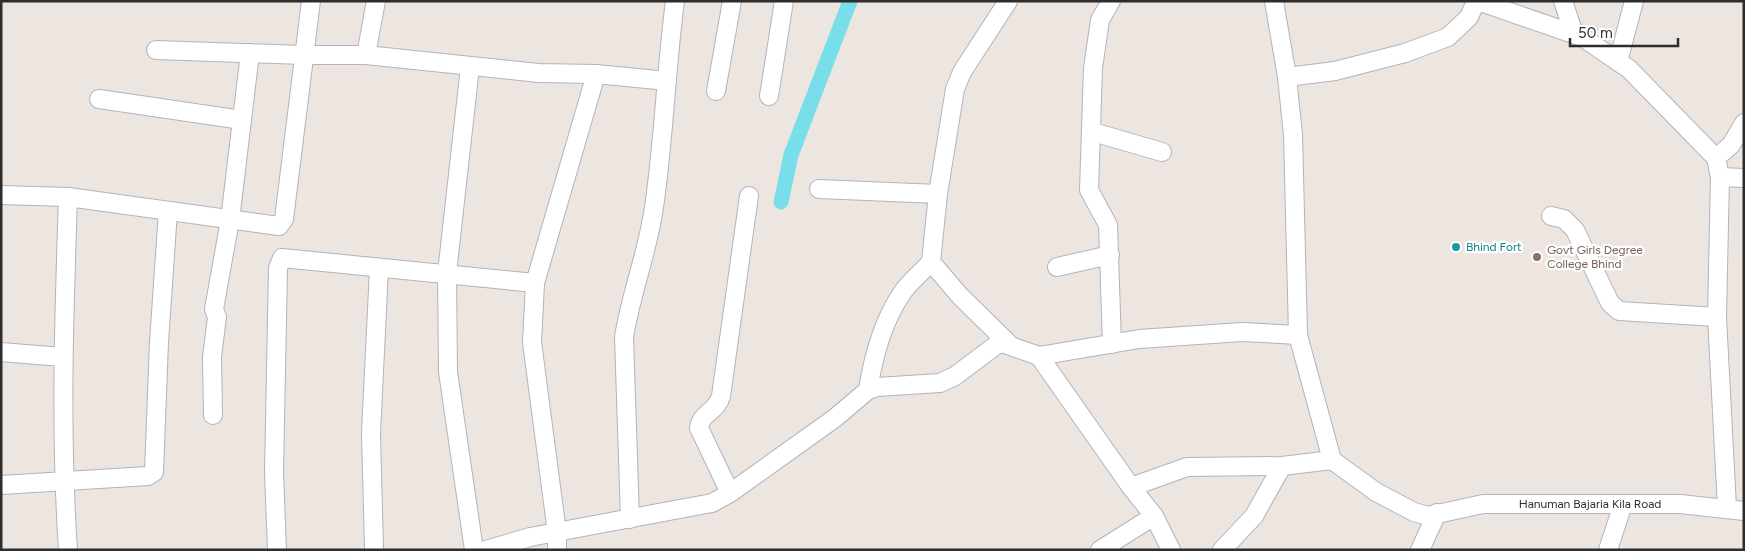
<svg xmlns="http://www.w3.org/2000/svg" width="1745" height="551" font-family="Figtree,sans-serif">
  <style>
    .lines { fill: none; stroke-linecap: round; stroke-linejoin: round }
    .canal { stroke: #78dfea; stroke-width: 15 }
    .minor-casing { stroke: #b0b4bc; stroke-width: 20 }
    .minor { stroke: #fff; stroke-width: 18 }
    .culture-dot { fill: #0f9aa8; stroke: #fff; stroke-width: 2 }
    .education-dot { fill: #8d6e63; stroke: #fff; stroke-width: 2 }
    .labels { text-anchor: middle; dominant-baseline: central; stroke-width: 4.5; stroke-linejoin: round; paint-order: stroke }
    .culture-label { font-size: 12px; fill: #0d838f; stroke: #fff; text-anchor: start }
    .education-label { font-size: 12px; fill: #785e54; stroke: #fff; text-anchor: start }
    .street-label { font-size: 12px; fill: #2d2d2d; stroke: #fff }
  </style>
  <rect width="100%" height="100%" fill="#ede5e0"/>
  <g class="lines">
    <polyline class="canal" points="781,202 791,155 850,1"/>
    <g class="minor-casing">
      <g id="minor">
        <polyline points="1008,1 962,72 955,89 938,194 931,262 960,296 1008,343"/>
        <polyline points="1111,1 1100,20 1093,68 1089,190 1108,225 1112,344"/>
        <polyline points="1274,1 1287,77 1293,135 1298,335 1332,460 1376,492 1414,512 1428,516 1483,504 1680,504 1744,511"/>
        <polyline points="1478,1 1582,37 1629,69 1716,158 1720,177 1717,317 1727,508"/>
        <polyline points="1563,1 1574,34"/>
        <polyline points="156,50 303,55 366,55 539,73 596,74 667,81"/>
        <polyline points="366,55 376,1"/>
        <polyline points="1618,62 1634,1"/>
        <polyline points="470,67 447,273 448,372 474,550"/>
        <polyline points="1287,77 1335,71 1405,53 1448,37 1469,17 1476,1"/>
        <polyline points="716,91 732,1"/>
        <polyline points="769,96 784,1"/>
        <polyline points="99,99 242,120"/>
        <polyline points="1093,132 1162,152"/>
        <polyline points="1716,158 1731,145 1744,123"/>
        <polyline points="1720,177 1744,178"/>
        <polyline points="819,189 938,194"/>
        <polyline points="1,195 68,197 279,226 284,219 311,1"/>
        <path d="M 68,197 C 64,315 60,432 68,550"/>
        <polyline points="1551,216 1564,219 1575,230 1610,303 1619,311 1717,317"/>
        <polyline points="1057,267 1110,255"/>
        <polyline points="1,352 62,357"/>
        <polyline points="1039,356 1131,487 1154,516 1171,550"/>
        <path d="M 868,390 C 873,358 883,321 902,293 C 909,282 922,272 931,262"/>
        <polyline points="213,415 212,357 217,317 214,309 230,220 250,53"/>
        <polyline points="1,485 148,476 154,472 159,342 168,211"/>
        <polyline points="1131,487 1187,467 1282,466 1332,460"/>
        <path d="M 730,493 L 699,428 C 701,412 717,412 721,396 L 749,196"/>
        <path d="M 630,519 L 624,337 C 631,293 648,251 654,207 C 664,139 666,69 675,1"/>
        <polyline points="277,550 274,473 278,268 282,258 535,283"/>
        <polyline points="374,550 371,433 379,269"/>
        <polyline points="486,550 530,537 712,503 730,493 835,418 868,390 877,387 940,383 955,376 995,346 1002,343 1039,356 1139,339 1242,332 1298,335"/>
        <polyline points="557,550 557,533 532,342 535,283 596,74"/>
        <polyline points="1100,550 1154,516"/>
        <polyline points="1222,550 1254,516 1282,466"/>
        <polyline points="1420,550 1437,513"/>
        <polyline points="1608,550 1623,504"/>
      </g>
    </g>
    <use href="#minor" class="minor"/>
  </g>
  <circle class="culture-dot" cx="1456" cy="247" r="5"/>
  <circle class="education-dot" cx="1537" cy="257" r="5"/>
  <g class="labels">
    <g class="culture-label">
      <text x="1466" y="247">Bhind Fort</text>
    </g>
    <g class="education-label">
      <text x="1547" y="250">Govt Girls Degree<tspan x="1547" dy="14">College Bhind</tspan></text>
    </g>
    <g class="street-label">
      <text x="1590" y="504">Hanuman Bajaria Kila Road</text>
    </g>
  </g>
  <rect width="1745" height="551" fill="none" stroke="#2d2d2d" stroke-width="5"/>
  <path d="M1570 38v8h108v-8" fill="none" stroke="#2d2d2d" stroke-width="2.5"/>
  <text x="1578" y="38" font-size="15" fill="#2d2d2d" stroke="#ffffff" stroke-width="4" paint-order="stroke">50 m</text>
</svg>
